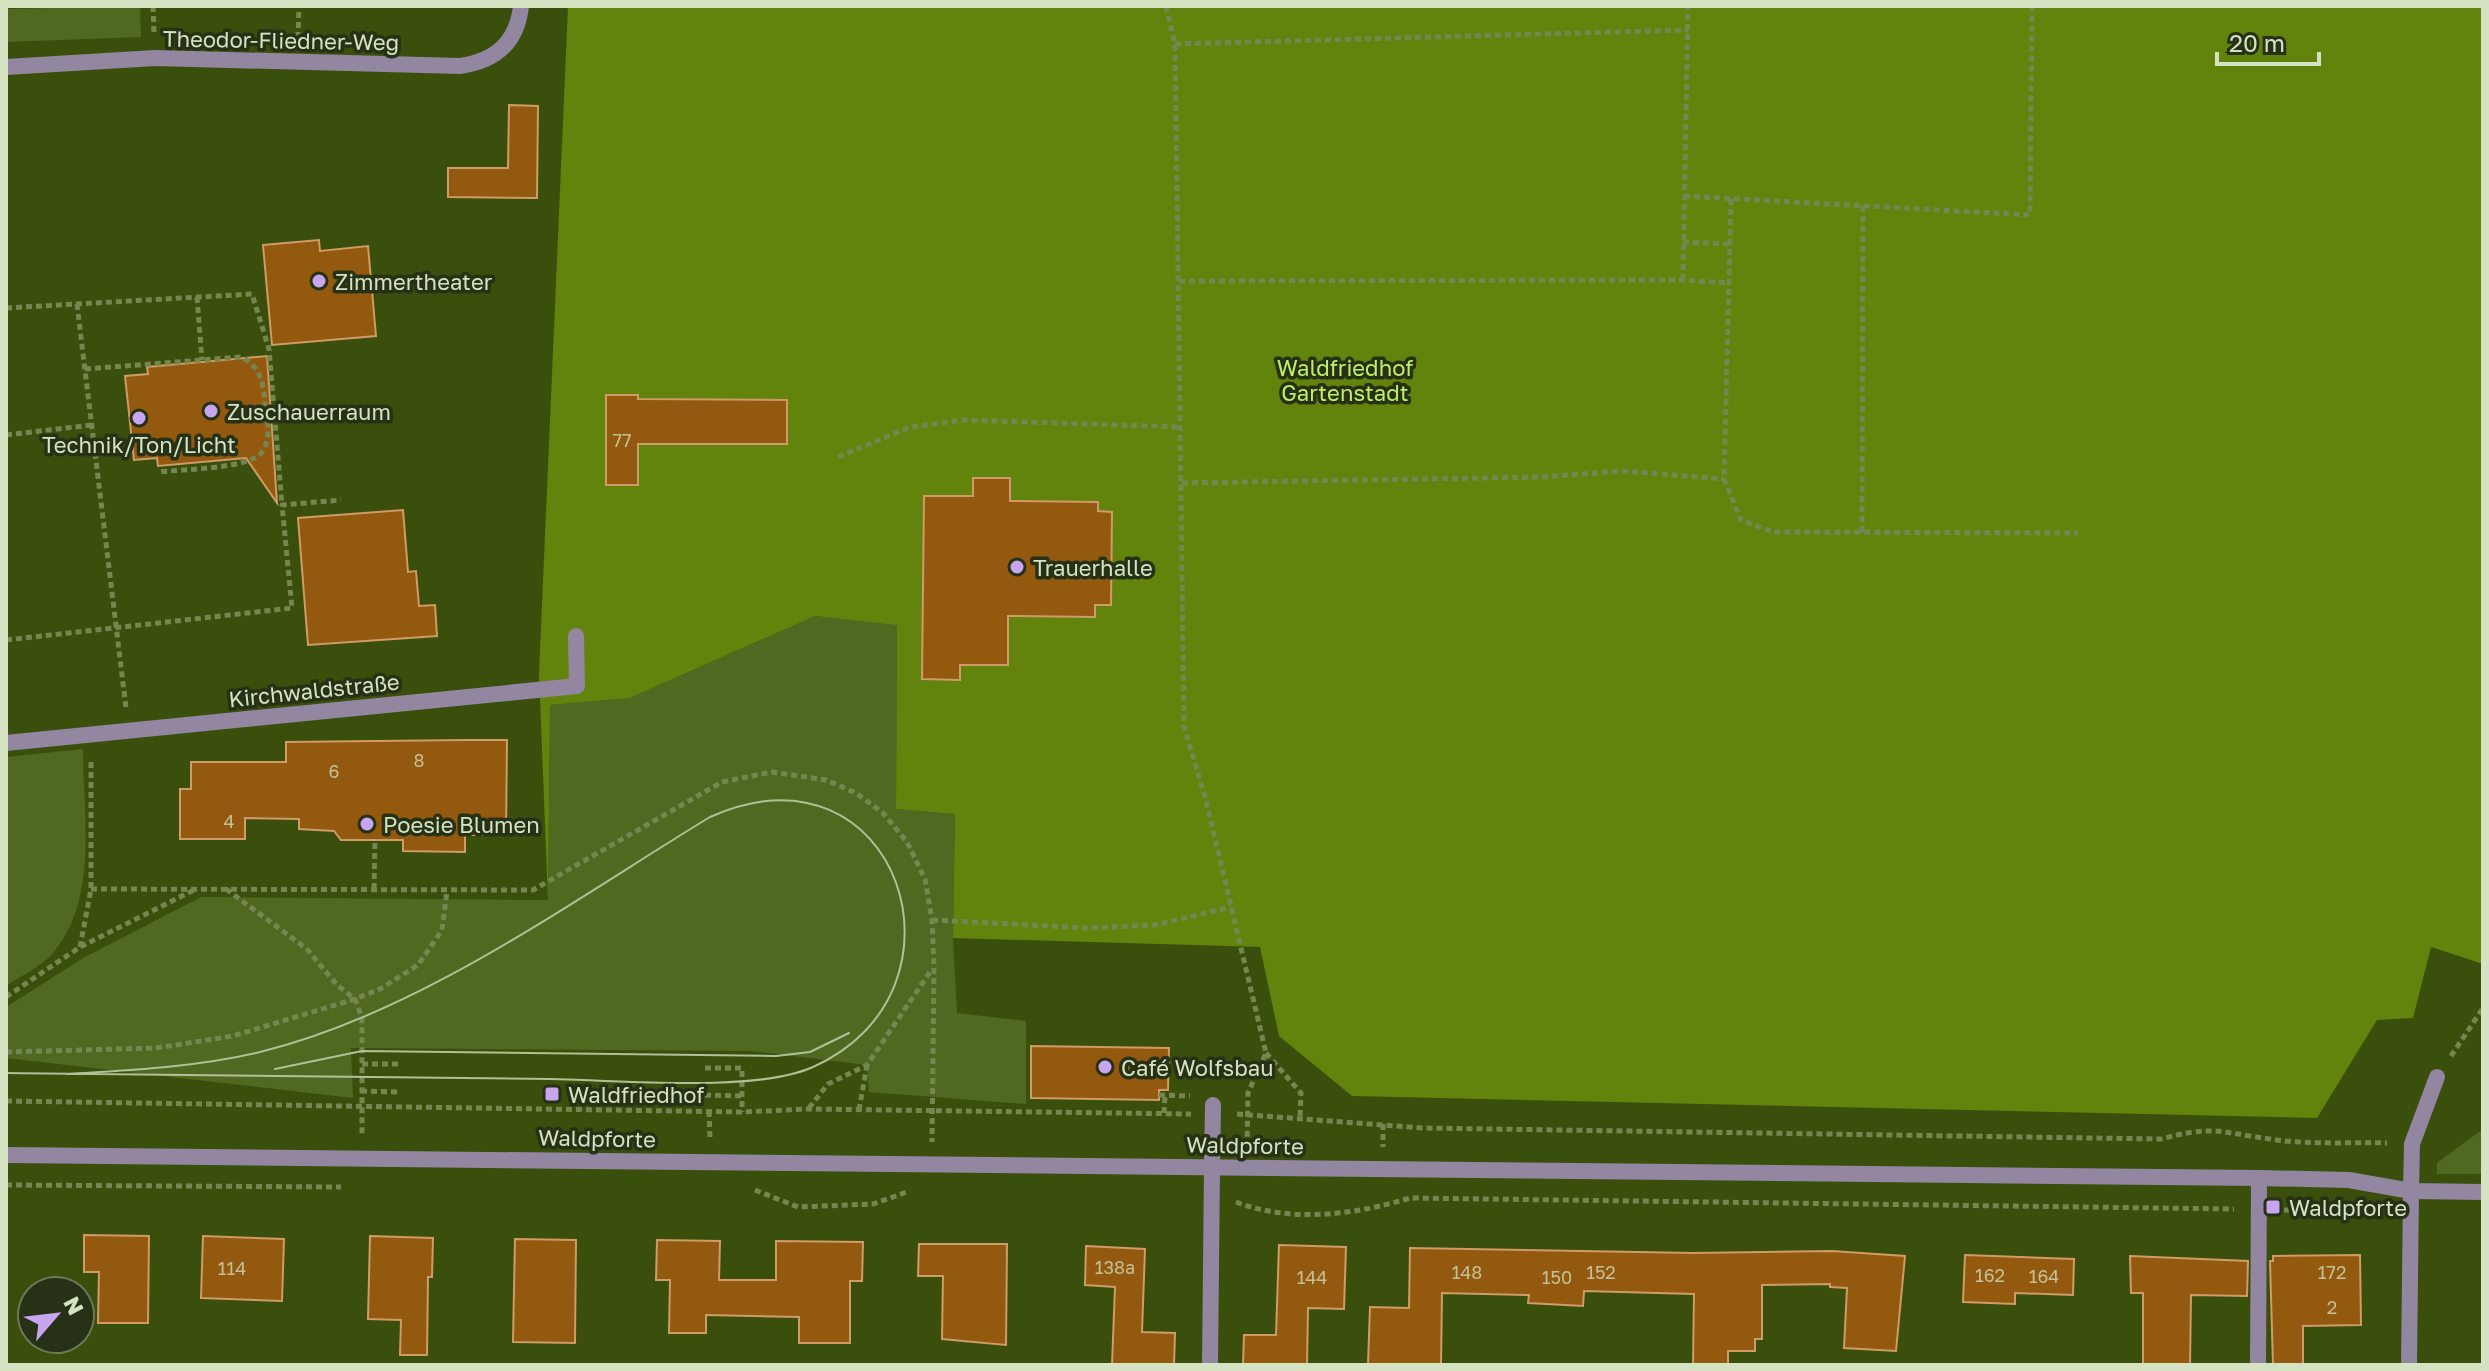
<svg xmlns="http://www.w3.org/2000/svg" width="2489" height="1371" font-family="'Golos Text',sans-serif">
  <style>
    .green { fill: #516821 }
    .forest { fill: #62830c }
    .building { fill: #93590e; stroke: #cf9b67; stroke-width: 2 }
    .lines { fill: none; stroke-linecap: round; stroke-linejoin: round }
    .path { stroke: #758750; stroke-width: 5; stroke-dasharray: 6 4; stroke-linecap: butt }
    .service { stroke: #9286a1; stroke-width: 16 }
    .minor { stroke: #9286a1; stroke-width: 16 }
    .tram { stroke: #b0c097; stroke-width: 2 }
    .poi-dot { fill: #c8a6ef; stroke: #273116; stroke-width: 3 }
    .labels { text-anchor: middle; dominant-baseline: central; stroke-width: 7; stroke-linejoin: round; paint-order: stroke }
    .number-label { font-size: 18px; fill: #c4c095 }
    .street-label { font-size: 22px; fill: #d5e3c2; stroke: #273116 }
    .poi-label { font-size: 22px; fill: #d5e3c2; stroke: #273116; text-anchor: start }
    .park-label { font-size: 22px; fill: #c0ee69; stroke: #273116 }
  </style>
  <rect width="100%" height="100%" fill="#3a4f0b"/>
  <g class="green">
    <polygon points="140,6 141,37 6,42 6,9"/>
    <polygon points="815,616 897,624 896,809 955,814 953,938 957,1013 1026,1021 1026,1104 869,1092 867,1065 751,1051 351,1048 353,1098 6,1058 6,1007 85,957 201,897 548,900 550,705 630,698"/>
    <path d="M 83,749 C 83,815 99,901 52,954 C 41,967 20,976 6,986 L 6,757 Z"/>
    <polygon points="2483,1129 2483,1174 2437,1174 2437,1163"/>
  </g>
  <polygon class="forest" points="568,6 2483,6 2483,964 2431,947 2413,1018 2377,1020 2317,1118 1352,1096 1279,1036 1260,947 953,938 955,814 896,809 897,625 815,616 630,698 550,705 548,900 539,673"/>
  <g class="building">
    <polygon points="509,105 538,106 537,198 448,197 448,168 508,168"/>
    <polygon points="319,240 320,251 368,246 376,336 272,345 263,245"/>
    <polygon points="267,356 277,503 246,458 158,466 157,458 134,460 125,376 148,374 147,367"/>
    <polygon points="606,395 638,395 638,399 787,400 787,444 638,444 638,485 606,485"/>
    <polygon points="973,478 1010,478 1010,501 1098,502 1098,511 1112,512 1111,605 1095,605 1095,617 1008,616 1008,665 960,665 960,680 922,679 924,496 973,496"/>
    <polygon points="403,510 408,572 416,571 419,606 435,605 437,636 308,645 298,518"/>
    <polygon points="466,740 507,740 506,835 465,835 465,852 403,851 403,840 341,840 334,831 299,829 299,819 245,818 245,839 180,839 180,789 191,789 191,762 286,762 286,742"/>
    <polygon points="1031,1046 1169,1048 1168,1090 1159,1090 1159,1100 1031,1098"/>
    <polygon points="84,1235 149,1236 148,1323 98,1323 99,1272 84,1272"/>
    <polygon points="203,1236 284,1239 282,1301 201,1298"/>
    <polygon points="370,1236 433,1238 432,1277 428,1277 427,1355 400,1355 401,1320 368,1319"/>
    <polygon points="515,1239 576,1240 575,1343 513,1342"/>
    <polygon points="657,1240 720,1241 719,1280 776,1280 776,1241 863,1242 862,1281 850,1281 850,1343 799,1343 799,1317 706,1315 706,1333 669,1333 670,1280 656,1280"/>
    <polygon points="919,1244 1007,1244 1006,1345 942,1339 943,1276 918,1276"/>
    <polygon points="1279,1245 1346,1247 1344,1309 1308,1308 1307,1365 1243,1365 1244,1335 1276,1335"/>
    <polygon points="1086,1246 1145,1249 1142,1332 1175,1333 1174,1365 1112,1365 1115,1287 1085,1285"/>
    <polygon points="1410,1248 1694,1253 1832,1251 1905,1256 1896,1351 1844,1348 1847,1288 1830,1287 1830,1284 1762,1285 1762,1339 1755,1339 1755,1351 1728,1351 1728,1365 1693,1365 1694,1294 1584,1291 1583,1306 1528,1303 1529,1295 1442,1293 1441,1365 1368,1364 1370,1307 1409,1308"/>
    <polygon points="1965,1255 2074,1259 2073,1295 2015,1293 2015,1304 1963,1302"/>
    <polygon points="2360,1255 2361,1325 2303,1326 2303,1365 2273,1365 2270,1261 2273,1261 2273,1256"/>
    <polygon points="2130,1256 2248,1261 2247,1296 2191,1295 2190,1365 2143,1365 2143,1293 2131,1293"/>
  </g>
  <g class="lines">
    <g class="path">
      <polyline points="153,6 154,33"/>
      <polyline points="1166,6 1175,44 1184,727 1205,797 1266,1053 1248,1093 1247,1146"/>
      <polyline points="298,38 299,6"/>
      <polyline points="1175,44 1688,30"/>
      <polyline points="1684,196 2030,215 2032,6"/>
      <polyline points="1731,199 1724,479 1741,520 1773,532 2078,533"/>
      <polyline points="1683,242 1730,244"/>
      <polyline points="1683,280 1688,6"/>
      <polyline points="1179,281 1683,280 1729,283"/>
      <polyline points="197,297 202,360"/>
      <polyline points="77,304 126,708"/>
      <polyline points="6,308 252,294 269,349 282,505"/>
      <path d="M 85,369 L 241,357 C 261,367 263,382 265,403 C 267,418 272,438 262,452 C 251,469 181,469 160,472"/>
      <polyline points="6,435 92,425"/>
      <polyline points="838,457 910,427 964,420 1181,427"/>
      <polyline points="1182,483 1542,477 1622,471 1724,479"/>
      <polyline points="1862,532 1863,206"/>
      <polyline points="6,640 292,608 282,505 341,500"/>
      <polyline points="91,889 533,890 722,782 772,772 826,780 856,793 883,813 907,842 925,879 932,920 934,967 932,1142"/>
      <polyline points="226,889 307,949 337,985 355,999 362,1018 362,1136"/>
      <polyline points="374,889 375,840"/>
      <polyline points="932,920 1089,928 1155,925 1231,907"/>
      <polyline points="80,947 91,889 91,760"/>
      <polyline points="6,997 80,947 196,889"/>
      <polyline points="6,1052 156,1048 233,1036 355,999 380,989 418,965 442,930 447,891"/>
      <polyline points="1266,1053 1301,1093 1300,1117"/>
      <polyline points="2451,1056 2483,1008"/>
      <polyline points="362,1064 398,1064"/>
      <polyline points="705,1068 742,1068 742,1112"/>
      <polyline points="361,1091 399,1092"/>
      <polyline points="705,1095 742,1096"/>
      <polyline points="1159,1095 1190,1096"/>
      <polyline points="6,1101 742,1112 809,1109 1191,1114"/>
      <polyline points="809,1108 828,1084 867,1065 932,969"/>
      <polyline points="859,1110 867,1065"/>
      <polyline points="709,1111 710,1138"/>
      <polyline points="1164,1113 1165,1095"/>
      <path d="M 1237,1114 L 1424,1128 L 2161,1139 C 2214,1125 2218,1132 2270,1139 C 2308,1145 2349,1142 2387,1143"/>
      <polyline points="1383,1124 1383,1147"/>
      <polyline points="6,1185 341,1187"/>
      <polyline points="755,1190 798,1207 873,1204 907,1192"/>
      <path d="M 1236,1202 C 1291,1223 1354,1215 1410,1198 L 2234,1209"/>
      <polyline points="2284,1210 2362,1210"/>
    </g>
    <g class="service">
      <polyline points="6,743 577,686 576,636"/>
      <polyline points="1212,1167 1213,1105"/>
      <polyline points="2411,1191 2412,1144 2437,1077"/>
      <polyline points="2258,1365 2259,1178"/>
    </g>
    <g class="minor">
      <path d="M 6,67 L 155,58 L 460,66 C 496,61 517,42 521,6"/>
      <polyline points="6,1155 2259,1178 2349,1180 2411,1191 2483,1192"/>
      <polyline points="1210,1365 1212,1167"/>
      <polyline points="2409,1365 2411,1191"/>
    </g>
    <g class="tram">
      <polyline points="275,1069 362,1051 776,1056 810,1052 849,1033"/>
      <path d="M 6,1073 C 187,1076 368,1077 550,1079 C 618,1080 755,1093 813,1067 C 983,991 898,733 710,817 C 570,902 419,1013 260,1052 C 196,1067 132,1070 67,1074"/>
    </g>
  </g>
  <g class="poi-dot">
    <circle cx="319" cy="281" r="8"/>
    <circle cx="211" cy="411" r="8"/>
    <circle cx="139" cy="418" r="8"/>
    <circle cx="1017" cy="567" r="8"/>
    <circle cx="367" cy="824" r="8"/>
    <circle cx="1105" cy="1067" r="8"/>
    <rect x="544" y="1086" width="16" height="16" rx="4"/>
    <rect x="2265" y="1199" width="16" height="16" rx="4"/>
  </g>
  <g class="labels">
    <g class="number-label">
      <text x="622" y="440">77</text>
      <text x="419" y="760">8</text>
      <text x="334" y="771">6</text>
      <text x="229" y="821">4</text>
      <text x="1115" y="1267">138a</text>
      <text x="232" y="1268">114</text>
      <text x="1467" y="1272">148</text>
      <text x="1601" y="1272">152</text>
      <text x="2332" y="1272">172</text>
      <text x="1990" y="1275">162</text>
      <text x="2044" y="1276">164</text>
      <text x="1312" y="1277">144</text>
      <text x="1557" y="1277">150</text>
      <text x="2332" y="1307">2</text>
    </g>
    <g class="street-label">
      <text transform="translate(281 40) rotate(1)">Theodor-Fliedner-Weg</text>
      <text transform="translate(314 690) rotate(-6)">Kirchwaldstraße</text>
      <text transform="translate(597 1138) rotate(1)">Waldpforte</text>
      <text transform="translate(1245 1145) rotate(1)">Waldpforte</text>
    </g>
    <g class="poi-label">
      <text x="335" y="281">Zimmertheater</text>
      <text x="227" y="411">Zuschauerraum</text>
      <text x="139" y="444" text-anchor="middle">Technik/Ton/Licht</text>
      <text x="1033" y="567">Trauerhalle</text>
      <text x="383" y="824">Poesie Blumen</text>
      <text x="1121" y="1067">Café Wolfsbau</text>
      <text x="568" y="1094">Waldfriedhof</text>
      <text x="2289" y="1207">Waldpforte</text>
    </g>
    <g class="park-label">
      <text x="1345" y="367">Waldfriedhof<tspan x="1345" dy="25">Gartenstadt</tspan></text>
    </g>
  </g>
  <rect width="2489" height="1371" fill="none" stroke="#d5e3c2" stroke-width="16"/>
  <g transform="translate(56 1315) rotate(62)"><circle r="38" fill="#273116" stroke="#6d785b" stroke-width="2"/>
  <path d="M0-6L14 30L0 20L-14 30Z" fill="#c8a6ef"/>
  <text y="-12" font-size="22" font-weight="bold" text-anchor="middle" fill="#d5e3c2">N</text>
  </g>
  <path d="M2217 52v12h102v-12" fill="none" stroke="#d5e3c2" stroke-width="4"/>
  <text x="2229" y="52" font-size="24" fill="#d5e3c2" stroke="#273116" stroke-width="6" paint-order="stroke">20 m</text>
</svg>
